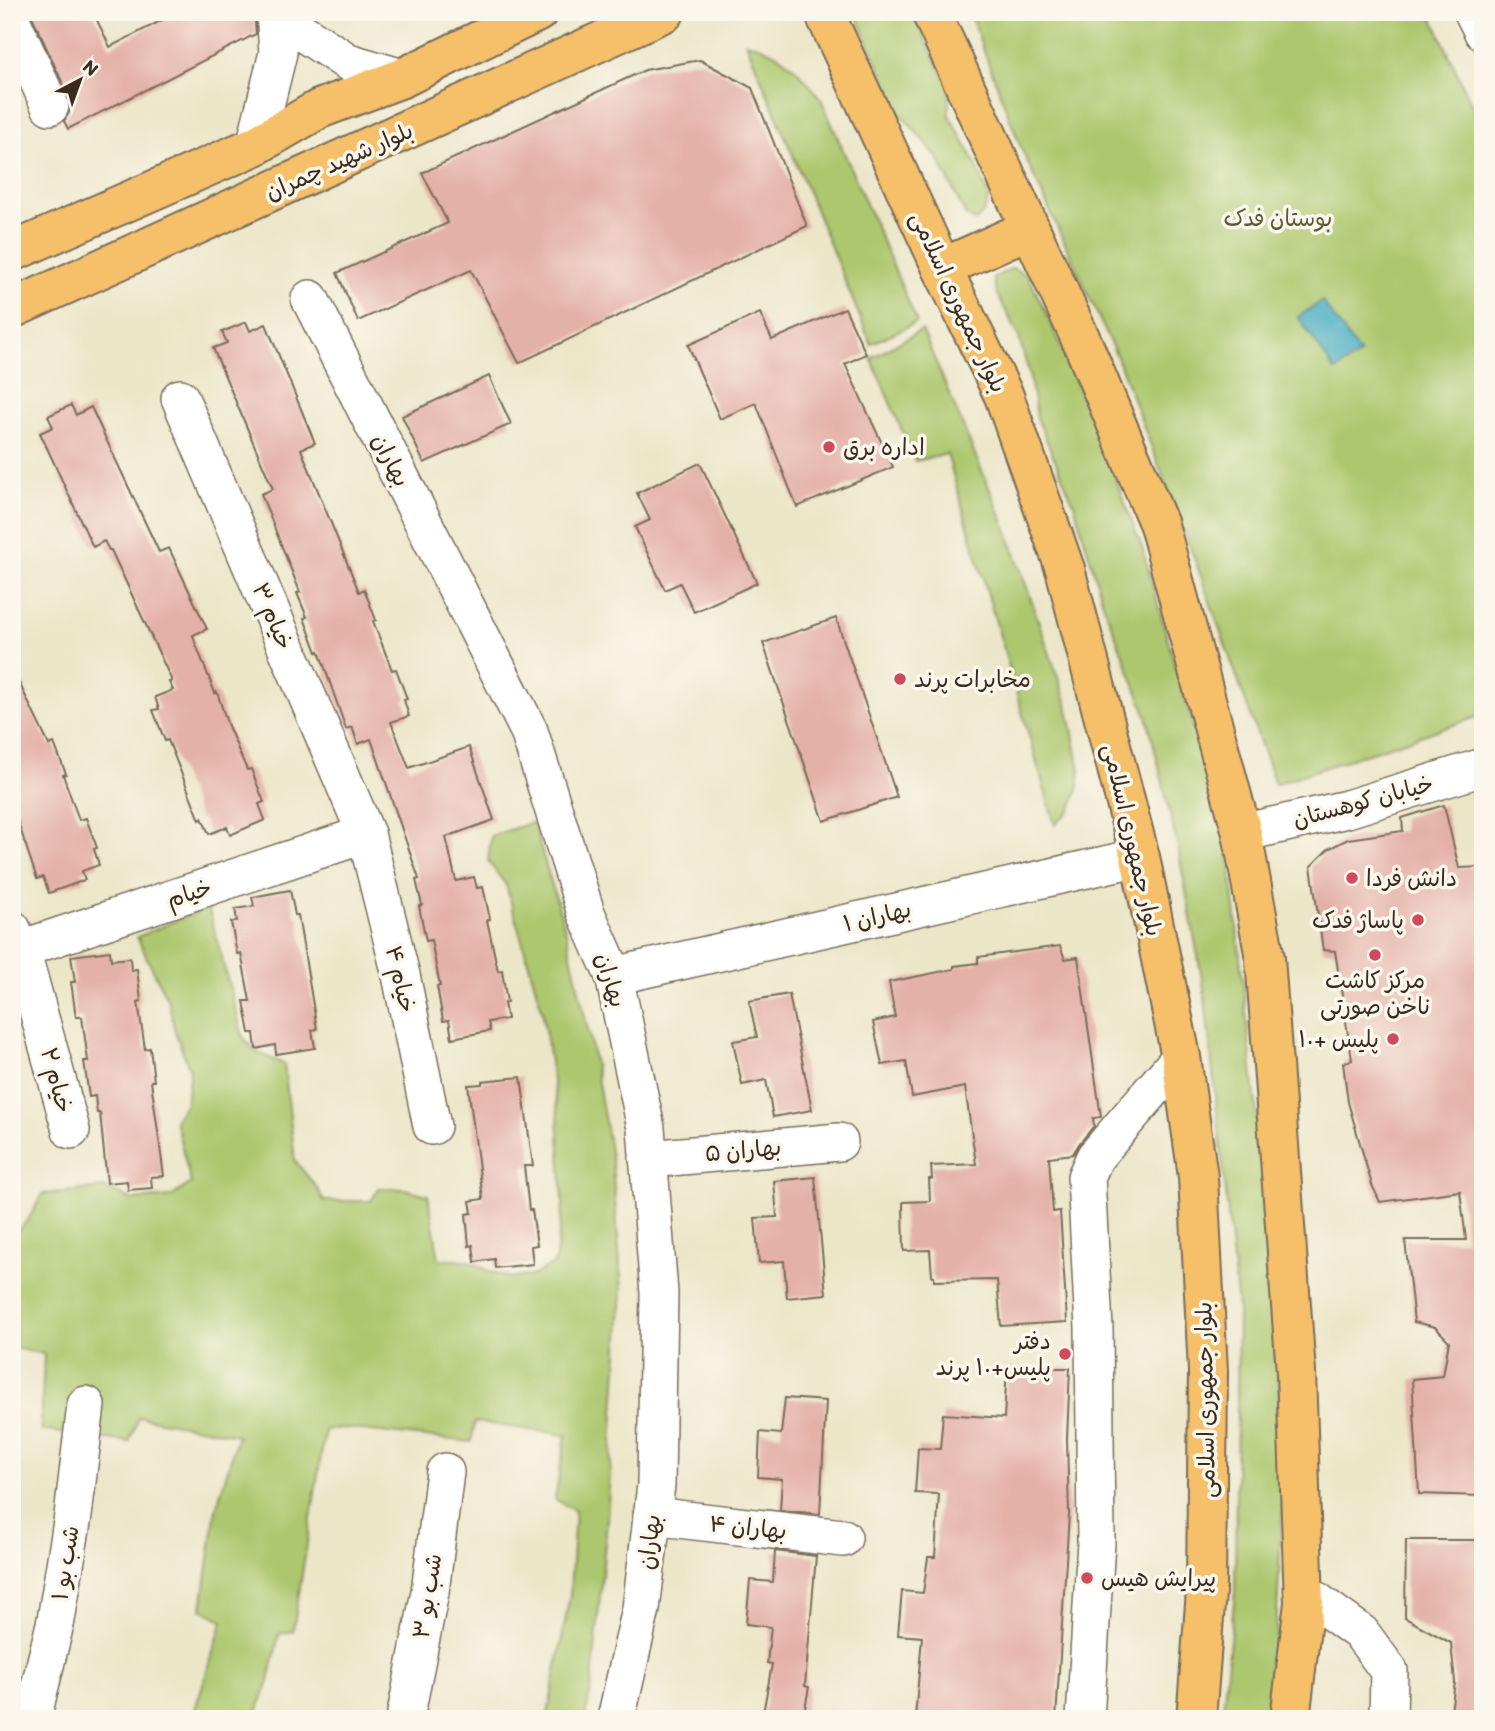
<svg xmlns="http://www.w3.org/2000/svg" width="1495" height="1731" font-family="Itim,'Playpen Sans Arabic',sans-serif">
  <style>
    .green { fill: #acc76d; stroke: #747846; stroke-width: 2 }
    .water { fill: #41aac1; stroke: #3e6a70; stroke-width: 2 }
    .building { fill: #e4b1a7 }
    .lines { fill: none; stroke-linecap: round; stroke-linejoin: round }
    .minor-casing { stroke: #796c5a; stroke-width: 40 }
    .major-casing { stroke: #796c5a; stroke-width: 42 }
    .minor { stroke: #fff; stroke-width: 37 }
    .major { stroke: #f6c06b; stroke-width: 38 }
    .poi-dot { fill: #d1495b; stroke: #fbf7ec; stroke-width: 2.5 }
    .labels { text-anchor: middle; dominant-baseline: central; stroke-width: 7; stroke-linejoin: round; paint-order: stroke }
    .street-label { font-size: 23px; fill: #3b2a1e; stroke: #fbf7ec }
    .park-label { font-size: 23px; fill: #5d5936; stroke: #fbf7ec }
    .poi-label { font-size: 23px; fill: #3b2a1e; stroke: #fbf7ec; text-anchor: start }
  </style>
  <rect width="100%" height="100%" fill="#fbf7ec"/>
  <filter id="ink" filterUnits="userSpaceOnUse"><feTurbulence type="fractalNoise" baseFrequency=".0143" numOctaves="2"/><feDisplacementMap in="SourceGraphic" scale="14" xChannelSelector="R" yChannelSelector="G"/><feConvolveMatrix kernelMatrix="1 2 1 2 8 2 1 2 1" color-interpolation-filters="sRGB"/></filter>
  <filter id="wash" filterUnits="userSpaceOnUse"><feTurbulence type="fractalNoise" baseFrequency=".00686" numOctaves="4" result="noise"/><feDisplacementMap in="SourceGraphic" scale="28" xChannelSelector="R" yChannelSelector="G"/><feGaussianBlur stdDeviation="1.57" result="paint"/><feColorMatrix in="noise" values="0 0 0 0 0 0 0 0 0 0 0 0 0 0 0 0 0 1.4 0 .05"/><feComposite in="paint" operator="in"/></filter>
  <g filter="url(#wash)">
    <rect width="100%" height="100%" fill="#ece6c9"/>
    <g class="green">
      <polygon points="855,12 912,12 949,87 949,115 976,164 989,197 984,212 976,221 966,216 938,158 899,112"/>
      <polygon points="969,12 1430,12 1483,131 1483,715 1275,784 1198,568 1117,357 1022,150"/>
      <path d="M 746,42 C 783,52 798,69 821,99 L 917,322 L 871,344 Z"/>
      <polygon points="1012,268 1028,276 1046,312 1092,419 1142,547 1177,673 1227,834 1258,1125 1285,1448 1276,1635 1265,1719 1222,1719 1235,1592 1238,1308 1204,989 1178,848 1147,716 1104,606 1074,504 1037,418 1029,373 1018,334 998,296 993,278"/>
      <polygon points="922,330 1007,530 1067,704 1080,770 1078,790 1070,811 1055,825 947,454 915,461 871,358"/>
      <polygon points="533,822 566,932 591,1044 612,1162 622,1290 607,1520 592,1683 585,1719 547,1719 570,1595 575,1511 555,1499 566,1435 475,1422 471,1442 344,1428 325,1430 293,1631 279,1634 269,1681 254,1719 192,1719 223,1621 202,1609 216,1509 238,1435 139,1417 129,1442 41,1430 44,1354 12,1348 12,1237 28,1220 43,1194 104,1188 133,1200 171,1197 191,1183 175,1120 186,1103 190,1069 175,1032 169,1003 137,937 208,907 243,1037 256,1052 284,1064 295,1161 317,1188 324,1201 371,1201 379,1188 405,1189 428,1195 439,1259 469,1261 489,1271 511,1278 534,1275 555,1263 563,1204 558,1114 542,1010 506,885 488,861 491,836"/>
    </g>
    <polygon class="water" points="1322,301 1360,354 1335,371 1298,317"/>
    <g id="blocks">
      <g class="building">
        <polygon points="30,12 93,12 110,47 178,12 254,12 256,34 68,129 64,121 71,109 69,97"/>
        <polygon points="700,60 752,88 807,226 519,363 471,270 358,321 337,273 448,223 422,173 645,70"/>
        <polygon points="845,308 866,354 845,364 893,467 797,507 756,403 720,419 688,345 760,313 772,340"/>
        <polygon points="246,322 250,331 266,324 315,443 301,449 359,592 364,589 376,620 373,621 392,670 396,669 407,699 404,700 409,716 391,722 409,768 469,747 494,820 446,837 456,881 474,877 477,888 483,887 490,919 487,920 498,971 502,970 507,1002 504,1003 507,1019 488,1022 490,1031 452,1038 449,1020 443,1021 437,986 440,986 431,940 426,941 419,906 422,905 416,880 419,879 371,739 358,744 352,727 346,729 319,651 317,652 304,618 307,617 297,593 300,592 261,494 273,489 213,348 227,343 222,332"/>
        <polygon points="489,376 511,424 424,463 402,416"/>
        <polygon points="71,405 76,415 91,407 159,552 169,548 191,595 207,629 193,635 195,642 215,693 217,692 228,726 247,770 251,769 264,802 259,804 265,820 230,835 227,827 209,834 202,818 200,820 168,740 165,741 153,710 159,709 155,697 173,690 169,682 172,681 111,550 109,550 104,541 93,547 40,433 53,427 48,416"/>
        <polygon points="700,463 757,583 694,612 680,583 665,590 635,527 650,520 637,493"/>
        <polygon points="836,618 897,797 824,821 763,643"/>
        <polygon points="12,668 49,745 54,743 66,774 63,775 79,820 86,818 97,848 94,849 99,865 82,871 85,880 49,893 43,877 37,879 12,804"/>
        <polygon points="1444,805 1459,868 1483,867 1483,1496 1419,1494 1412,1379 1443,1376 1449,1341 1435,1327 1414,1322 1405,1240 1466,1240 1460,1191 1380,1202 1372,1185 1348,1102 1343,1063 1352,1060 1335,951 1323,950 1311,866 1328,849 1348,839 1403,831 1402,818"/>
        <polygon points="290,890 295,915 298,915 317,1029 312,1030 315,1048 276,1054 275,1045 256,1049 254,1033 250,1033 244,1001 250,1001 241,953 237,954 231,922 237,921 235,909 254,906 252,897"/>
        <polygon points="1060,946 1065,959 1078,957 1101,1117 1093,1118 1094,1126 1079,1144 1073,1154 1049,1157 1053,1212 1060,1211 1067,1322 1001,1326 997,1280 934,1281 934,1276 932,1276 930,1250 904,1251 903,1202 930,1201 929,1179 932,1179 931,1166 976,1164 965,1087 912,1097 906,1061 882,1065 873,1022 895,1017 889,982 954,969 954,966 978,963 978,957"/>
        <polygon points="110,951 111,960 130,958 131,970 137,969 141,1001 138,1002 145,1049 150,1048 154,1081 151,1081 164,1176 151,1177 152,1188 128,1190 127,1181 107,1183 100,1113 97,1113 95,1096 89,1097 84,1061 88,1061 82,1017 76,1017 71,982 75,982 71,956"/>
        <polygon points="789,994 812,1110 773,1117 766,1080 742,1085 733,1041 757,1037 749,1001"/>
        <polygon points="521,1077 533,1166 524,1166 529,1210 532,1210 537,1245 531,1246 533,1264 495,1268 494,1259 475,1262 473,1245 469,1246 466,1214 472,1213 470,1201 483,1199 468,1085 482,1084 482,1081"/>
        <polygon points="815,1177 826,1294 787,1298 784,1261 759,1263 755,1218 777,1217 774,1181"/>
        <polygon points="1007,1368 1070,1368 1067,1439 1069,1514 1056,1719 915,1719 922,1637 898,1635 902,1591 923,1593 928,1557 935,1557 939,1494 915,1493 918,1448 940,1449 943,1414 1004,1418"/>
        <polygon points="785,1398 826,1401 820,1514 780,1510 782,1479 758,1477 760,1432 781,1434"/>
        <polygon points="1406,1540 1483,1540 1483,1719 1450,1719 1455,1682 1451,1643 1405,1618"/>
        <polygon points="775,1551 816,1556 805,1686 809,1687 803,1719 762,1719 772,1664 767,1663 771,1627 746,1624 750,1580 773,1582"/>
      </g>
    </g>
  </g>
  <g filter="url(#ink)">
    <use href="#blocks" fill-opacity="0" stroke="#796c5a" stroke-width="2"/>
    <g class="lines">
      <g class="minor-casing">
        <g id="minor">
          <polyline points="286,12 300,31 348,62 402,78"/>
          <polyline points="1473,12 1483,32"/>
          <polyline points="12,22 50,106"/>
          <polyline points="255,146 278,53 275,12"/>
          <polyline points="310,299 529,731 586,913 614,976 646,1128 659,1293 656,1485 641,1609 616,1719"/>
          <polyline points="180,398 366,834 401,975 432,1126"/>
          <polyline points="1242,833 1347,809 1483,767"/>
          <polyline points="12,929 21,949 71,1130"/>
          <polyline points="12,952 366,834"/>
          <polyline points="614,976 1140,857"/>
          <polyline points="648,1159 839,1142"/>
          <polyline points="652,1516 843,1538"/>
          <polyline points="1303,1591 1361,1633 1389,1671 1388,1719"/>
          <polyline points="32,1719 56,1620 73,1516 86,1405"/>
          <polyline points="405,1719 430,1592 445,1472"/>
          <polyline points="1085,1719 1096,1542 1094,1328 1086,1177 1095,1157 1181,1057"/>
        </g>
      </g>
      <g class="major-casing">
        <g id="major">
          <polyline points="824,12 942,268 1004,396 1065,569 1140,857 1181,1057 1198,1177 1208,1371 1206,1592 1196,1719"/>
          <polyline points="931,12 1083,344 1159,525 1242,833 1265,958 1296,1372 1304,1603 1290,1719"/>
          <polyline points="12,252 255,146 319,109 402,78 538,12"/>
          <polyline points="942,268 1029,229"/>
          <polyline points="12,309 665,12"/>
        </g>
      </g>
      <use href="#minor" class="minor"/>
      <use href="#major" class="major"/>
    </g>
  </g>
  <g class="poi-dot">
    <circle cx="829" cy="447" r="7"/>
    <circle cx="900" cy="679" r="7"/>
    <circle cx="1352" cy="878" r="7"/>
    <circle cx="1418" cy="920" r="7"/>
    <circle cx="1375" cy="955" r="7"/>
    <circle cx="1393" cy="1039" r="7"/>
    <circle cx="1065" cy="1354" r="7"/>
    <circle cx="1087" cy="1578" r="7"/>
  </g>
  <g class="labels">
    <g class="street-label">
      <text transform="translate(339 161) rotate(-24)">بلوار شهید چمران</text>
      <text transform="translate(959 302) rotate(65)">بلوار جمهوری اسلامی</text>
      <text transform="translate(391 460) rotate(63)">بهاران</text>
      <text transform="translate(273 616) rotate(67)">خیام ۳</text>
      <text transform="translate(1363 801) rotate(-15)">خیابان کوهستان</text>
      <text transform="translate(1133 840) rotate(77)">بلوار جمهوری اسلامی</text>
      <text transform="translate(189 893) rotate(-18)">خیام</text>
      <text transform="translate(877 916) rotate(-13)">بهاران ۱</text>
      <text transform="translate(401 979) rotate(77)">خیام ۴</text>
      <text transform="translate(611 980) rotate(73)">بهاران</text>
      <text transform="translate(57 1080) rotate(75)">خیام ۲</text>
      <text transform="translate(743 1150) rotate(-5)">بهاران ۵</text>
      <text transform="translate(1205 1400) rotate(-91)">بلوار جمهوری اسلامی</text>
      <text transform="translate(748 1527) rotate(6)">بهاران ۴</text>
      <text transform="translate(649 1542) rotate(-83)">بهاران</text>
      <text transform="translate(65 1563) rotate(-81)">شب بو ۱</text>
      <text transform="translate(427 1596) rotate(-81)">شب بو ۳</text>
    </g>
    <g class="park-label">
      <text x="1278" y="218">بوستان فدک</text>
    </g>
    <g class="poi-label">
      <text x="843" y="447">اداره برق</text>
      <text x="914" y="679">مخابرات پرند</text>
      <text x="1366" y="878">دانش فردا</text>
      <text x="1404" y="920" text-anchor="end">پاساژ فدک</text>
      <text x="1375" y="980" text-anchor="middle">مرکز کاشت<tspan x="1375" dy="26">ناخن صورتی</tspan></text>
      <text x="1379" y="1039" text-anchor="end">پلیس +۱۰</text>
      <text x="1051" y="1341" text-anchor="end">دفتر<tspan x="1051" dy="26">پلیس+۱۰ پرند</tspan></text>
      <text x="1101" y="1578">پیرایش هیس</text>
    </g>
  </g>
  <rect width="1495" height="1731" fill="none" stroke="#fbf7ec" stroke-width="42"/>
  <g transform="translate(80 80) rotate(41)" stroke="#fbf7ec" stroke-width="5" paint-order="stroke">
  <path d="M0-5L12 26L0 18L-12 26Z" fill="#3b2a1e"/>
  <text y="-10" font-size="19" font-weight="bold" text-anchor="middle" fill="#3b2a1e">N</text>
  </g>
</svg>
